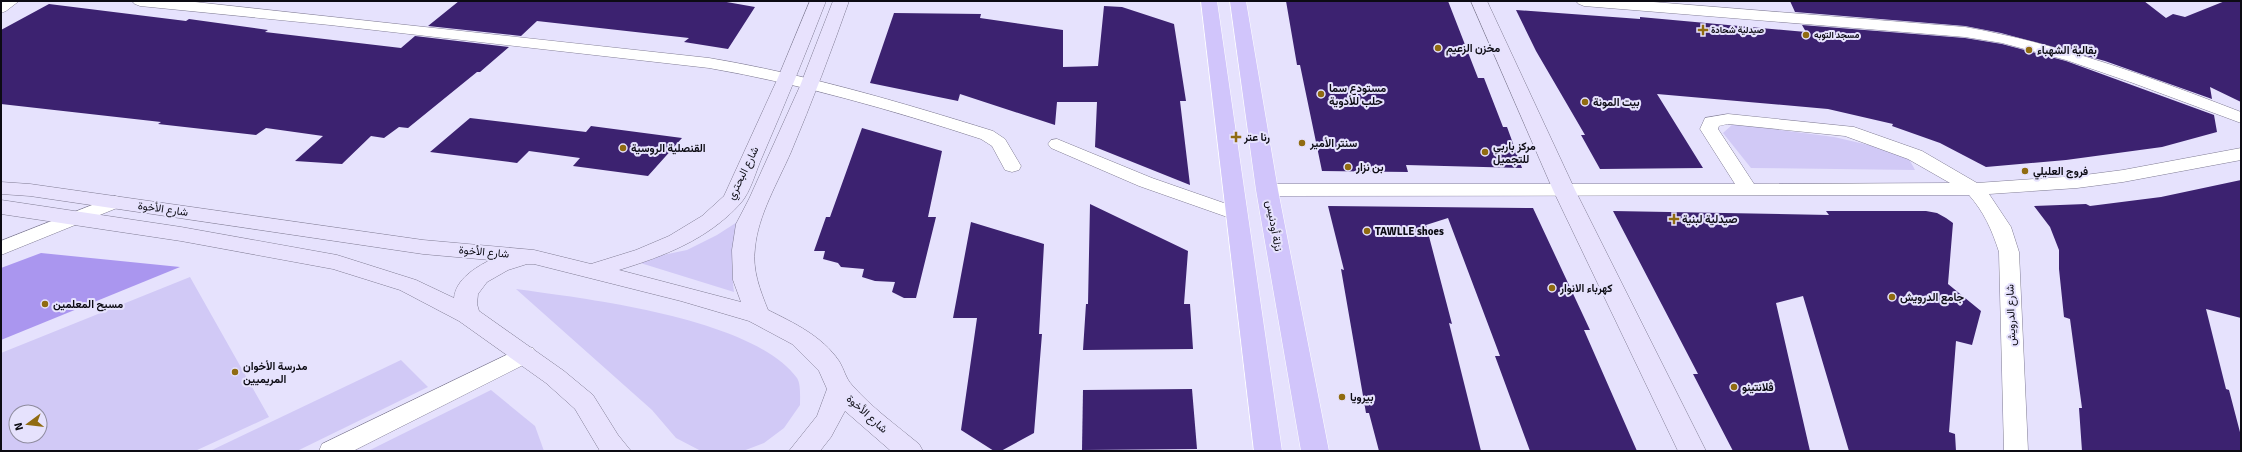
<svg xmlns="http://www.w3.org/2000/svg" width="2242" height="452" font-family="Signika,Vazirmatn,sans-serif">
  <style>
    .green { fill: #d1c9f6; fill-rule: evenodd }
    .water { fill: #aa96ef }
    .building { fill: #3c2270 }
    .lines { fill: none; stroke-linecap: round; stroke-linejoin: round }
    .street-casing { stroke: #807c94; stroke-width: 1 }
    .secondary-casing { stroke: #807c94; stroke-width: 1 }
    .primary-casing { stroke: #fff; stroke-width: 1 }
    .street { fill: #fff; fill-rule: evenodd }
    .secondary { fill: #e8e2fd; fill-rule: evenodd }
    .primary { fill: #d1c5fb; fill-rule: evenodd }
    .poi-dot { fill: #906b11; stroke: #e6e2fd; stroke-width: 1.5 }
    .labels { text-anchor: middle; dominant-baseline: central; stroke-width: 4; stroke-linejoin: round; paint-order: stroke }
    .far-poi-label { font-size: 9px; font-weight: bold; fill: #0c0b13; stroke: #e6e2fd; text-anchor: start }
    .poi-label { font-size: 11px; font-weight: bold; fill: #0c0b13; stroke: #e6e2fd; text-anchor: start }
    .street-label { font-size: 11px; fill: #0c0b13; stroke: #e6e2fd }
  </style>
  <rect width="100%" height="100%" fill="#e6e2fd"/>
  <g class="green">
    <polygon points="1733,124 1834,137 1873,146 1909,159 1915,170 1751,168 1723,133"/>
    <path d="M 745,217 C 735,245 730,262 734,292 L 634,261 L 687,250 L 717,235 Z"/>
    <path d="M 190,277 L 269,417 L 195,451 L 1,451 L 1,353 ZM 16,412 L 40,412 L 40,436 L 16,436 Z"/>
    <path d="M 516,289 C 588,299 753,318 797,378 C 801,384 800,398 800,405 L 784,428 L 764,443 L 743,451 L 701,451 L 676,438 L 652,410 Z"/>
    <polygon points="401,360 428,387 297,451 210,451"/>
    <polygon points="491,390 535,426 544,451 368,451"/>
  </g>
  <polygon class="water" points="41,253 180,267 1,340 1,268"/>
  <g class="building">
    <polygon points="459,1 721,1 755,7 728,49 684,42 689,38 537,21 521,36 428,26"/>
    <polygon points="1286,1 1448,1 1478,78 1484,78 1503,127 1507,127 1522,168 1406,165 1408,172 1322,171 1300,65 1297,65"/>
    <polygon points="1790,1 2144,1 2166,18 2173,14 2185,17 2225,1 2241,1 2241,102 2210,87 2212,99 2105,61 2001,33 1965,26 1795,12"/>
    <polygon points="49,4 186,21 189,19 268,30 265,32 401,48 415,36 509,47 480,72 477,72 408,128 399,127 384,138 371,136 342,164 295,161 323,136 266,128 256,135 158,124 161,122 1,104 1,30"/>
    <polygon points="1104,6 1122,7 1174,24 1186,101 1180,101 1190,185 1095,147 1097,102 1057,102 1055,125 960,94 958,101 870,83 894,13 981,14 980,18 1063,30 1063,67 1098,66"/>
    <polygon points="1516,10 1640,19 1640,17 1806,32 1802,25 1965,38 2002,44 2066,61 2214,115 2217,132 2162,147 2066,160 1986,167 1940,143 1892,126 1893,124 1828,109 1657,94 1703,168 1600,169 1581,135 1585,135 1536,51"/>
    <polygon points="470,118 586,132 591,126 682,138 648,176 573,166 580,158 529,151 517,163 430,152"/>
    <polygon points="862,128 942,151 928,217 936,217 916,298 904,298 892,292 895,282 875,281 862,277 864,269 841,267 838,263 823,259 825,251 814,251 826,217 830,217"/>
    <polygon points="2241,180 2241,318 2206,309 2226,389 2229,390 2241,436 2241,451 2082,451 2079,408 2082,408 2070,319 2064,317 2059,269 2059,250 2050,227 2034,206 2086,204 2090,206 2161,197"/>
    <polygon points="1090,204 1188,251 1184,304 1190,304 1193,349 1083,350 1086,304 1088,304"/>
    <polygon points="1328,206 1533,208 1590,330 1584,330 1637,451 1530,451 1495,356 1500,356 1448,218 1426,225 1452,324 1449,323 1481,451 1379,451 1369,413 1366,413 1341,269 1344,270"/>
    <polygon points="1613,211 1829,215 1826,211 1926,211 1937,213 1946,218 1953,223 1948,284 1981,311 1972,345 1956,341 1949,432 1955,434 1956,451 1849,451 1803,296 1776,303 1810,451 1733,451 1693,374 1698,374"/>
    <polygon points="971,222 1044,244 1039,334 1042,334 1034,433 1001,451 994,451 961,430 977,318 953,318"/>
    <polygon points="1192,389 1197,449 1082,450 1083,390"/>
  </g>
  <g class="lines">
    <g class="street-casing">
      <g id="street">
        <polygon points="1,1 19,1 6,11 1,13"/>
        <path d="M 132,1 L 186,1 L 709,58 C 805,74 900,102 993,131 L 1005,139 L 1021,166 L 1019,170 L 1012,172 L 1005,170 L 992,146 L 981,139 C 892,110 801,84 709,68 L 330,25 L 140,6 L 135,4 Z"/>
        <path d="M 1576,1 L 1641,1 L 1965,27 C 2061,44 2150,77 2241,112 L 2241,123 L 2133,83 L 2066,60 L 2002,43 L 1965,37 L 1584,6 L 1579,4 Z"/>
        <path d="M 1728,114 L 1854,127 L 1922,151 L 1977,183 L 2077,176 L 2123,170 L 2241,148 L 2241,160 L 2123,182 L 2077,188 L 1989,194 L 2011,227 L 2019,252 L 2028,451 L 2004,451 L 1999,252 C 1992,230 1984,212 1969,195 L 1267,196 L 1260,194 L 1257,190 L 1260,186 L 1267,184 L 1735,184 L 1700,129 L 1705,118 ZM 1728,124 L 1845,136 L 1908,159 L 1950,183 L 1754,184 L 1718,129 L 1719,126 Z"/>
        <polygon points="1057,139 1152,178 1244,210 1247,214 1244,218 1237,220 1230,218 1139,186 1051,148 1048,144 1051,140"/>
        <polygon points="115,196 122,198 125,202 122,206 1,255 1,241"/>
        <polygon points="525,346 533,348 536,354 533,360 353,451 319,451 322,444"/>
      </g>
    </g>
    <g class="secondary-casing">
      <g id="secondary">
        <path d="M 810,1 L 826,1 C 806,53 785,104 763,155 C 756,170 751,192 740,204 C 707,240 664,256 619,270 L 741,302 L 733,280 L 732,250 L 736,224 L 749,199 L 800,86 L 833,1 L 849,1 C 831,52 812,102 791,152 C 778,182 758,215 755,248 C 752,270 760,290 768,310 C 794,323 822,336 839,361 C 844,369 846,379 852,385 C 871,407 896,425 919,444 L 923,451 L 891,451 L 845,411 L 831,437 L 820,451 L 789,451 L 817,416 L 827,389 L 819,371 L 792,344 L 749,321 L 681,301 L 534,264 L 527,264 L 508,270 L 487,282 L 478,294 L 477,304 L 479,311 L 564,371 L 593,395 L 618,435 L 631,451 L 600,451 L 575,409 L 546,383 L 459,321 L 400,290 L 333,269 L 181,241 L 1,214 L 1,200 L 181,227 L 337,255 L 416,280 L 454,298 C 456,279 475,268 490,260 L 423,254 L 30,196 L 1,194 L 1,182 L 30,184 L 423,240 L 534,250 L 591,264 L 636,250 L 669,236 L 702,216 L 724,196 L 777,80 Z"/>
        <polygon points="1471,1 1487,1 1575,190 1706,451 1678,451 1553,190"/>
      </g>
    </g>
    <g class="primary-casing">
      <g id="primary">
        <polygon points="1201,1 1217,1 1282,451 1254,451"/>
        <polygon points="1230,1 1246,1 1278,190 1329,451 1301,451 1256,190"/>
      </g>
    </g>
    <use href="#street" class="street"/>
    <use href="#secondary" class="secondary"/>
    <use href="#primary" class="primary"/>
  </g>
  <g class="poi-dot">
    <path d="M1701 24h4v4h4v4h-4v4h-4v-4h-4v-4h4z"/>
    <circle cx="1806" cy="35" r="4"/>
    <circle cx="1438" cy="48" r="4"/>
    <circle cx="2029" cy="50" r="4"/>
    <circle cx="1321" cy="94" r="4"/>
    <circle cx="1585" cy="102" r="4"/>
    <path d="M1234 131h4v4h4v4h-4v4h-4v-4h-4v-4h4z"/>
    <circle cx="1302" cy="143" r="4"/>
    <circle cx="623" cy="148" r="4"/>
    <circle cx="1485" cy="152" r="4"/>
    <circle cx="1348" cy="167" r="4"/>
    <circle cx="2025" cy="171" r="4"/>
    <path d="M1672 213h4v4h4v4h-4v4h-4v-4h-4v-4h4z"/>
    <circle cx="1367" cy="231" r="4"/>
    <circle cx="1552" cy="288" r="4"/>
    <circle cx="1892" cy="297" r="4"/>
    <circle cx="45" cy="304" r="4"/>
    <circle cx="235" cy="372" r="4"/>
    <circle cx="1734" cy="387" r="4"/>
    <circle cx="1342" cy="397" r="4"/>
  </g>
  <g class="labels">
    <g class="far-poi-label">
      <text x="1711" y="30">صيدلية شحادة</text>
      <text x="1814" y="35">مسجد التوبه</text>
    </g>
    <g class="poi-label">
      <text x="1446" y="48">مخزن الزعيم</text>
      <text x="2037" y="50">بقالية الشهباء</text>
      <text x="1329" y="88">مستودع سما<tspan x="1329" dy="13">حلب للأدوية</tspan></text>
      <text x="1593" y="102">بيت المونة</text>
      <text x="1244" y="137">رنا عتر</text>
      <text x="1310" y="143">سنتر الأمير</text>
      <text x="1493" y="146">مركز باربي<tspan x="1493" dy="13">للتجميل</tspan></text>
      <text x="631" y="148">القنصلية الروسية</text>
      <text x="1356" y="167">بن نزار</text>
      <text x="2033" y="171">فروج العليلي</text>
      <text x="1682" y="219">صيدلية لبنية</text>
      <text x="1375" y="231">TAWLLE shoes</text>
      <text x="1560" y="288">كهرباء الانوار</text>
      <text x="1900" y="297">جامع الدرويش</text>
      <text x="53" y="304">مسبح المعلمين</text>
      <text x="243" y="366">مدرسة الأخوان<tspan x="243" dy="13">المريميين</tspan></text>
      <text x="1742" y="387">ڤلانتينو</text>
      <text x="1350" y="397">بيرويا</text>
    </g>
    <g class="street-label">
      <text transform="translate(743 173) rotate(-64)">شارع البحتري</text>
      <text transform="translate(163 209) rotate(8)">شارع الأخوة</text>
      <text transform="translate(1274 226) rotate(80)">نزلة أودنيس</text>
      <text transform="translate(484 252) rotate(5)">شارع الأخوة</text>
      <text transform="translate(2011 315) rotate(-92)">شارع الدرويش</text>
      <text transform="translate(867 414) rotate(42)">شارع الأخوة</text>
    </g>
  </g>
  <rect width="2242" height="452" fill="none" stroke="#0c0b13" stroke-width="4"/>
  <g transform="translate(28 424) rotate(255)"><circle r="19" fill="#e6e2fd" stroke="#8f8c9f"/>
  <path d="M0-3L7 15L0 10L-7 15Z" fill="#906b11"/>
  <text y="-6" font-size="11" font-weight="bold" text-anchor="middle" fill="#0c0b13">N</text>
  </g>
</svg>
